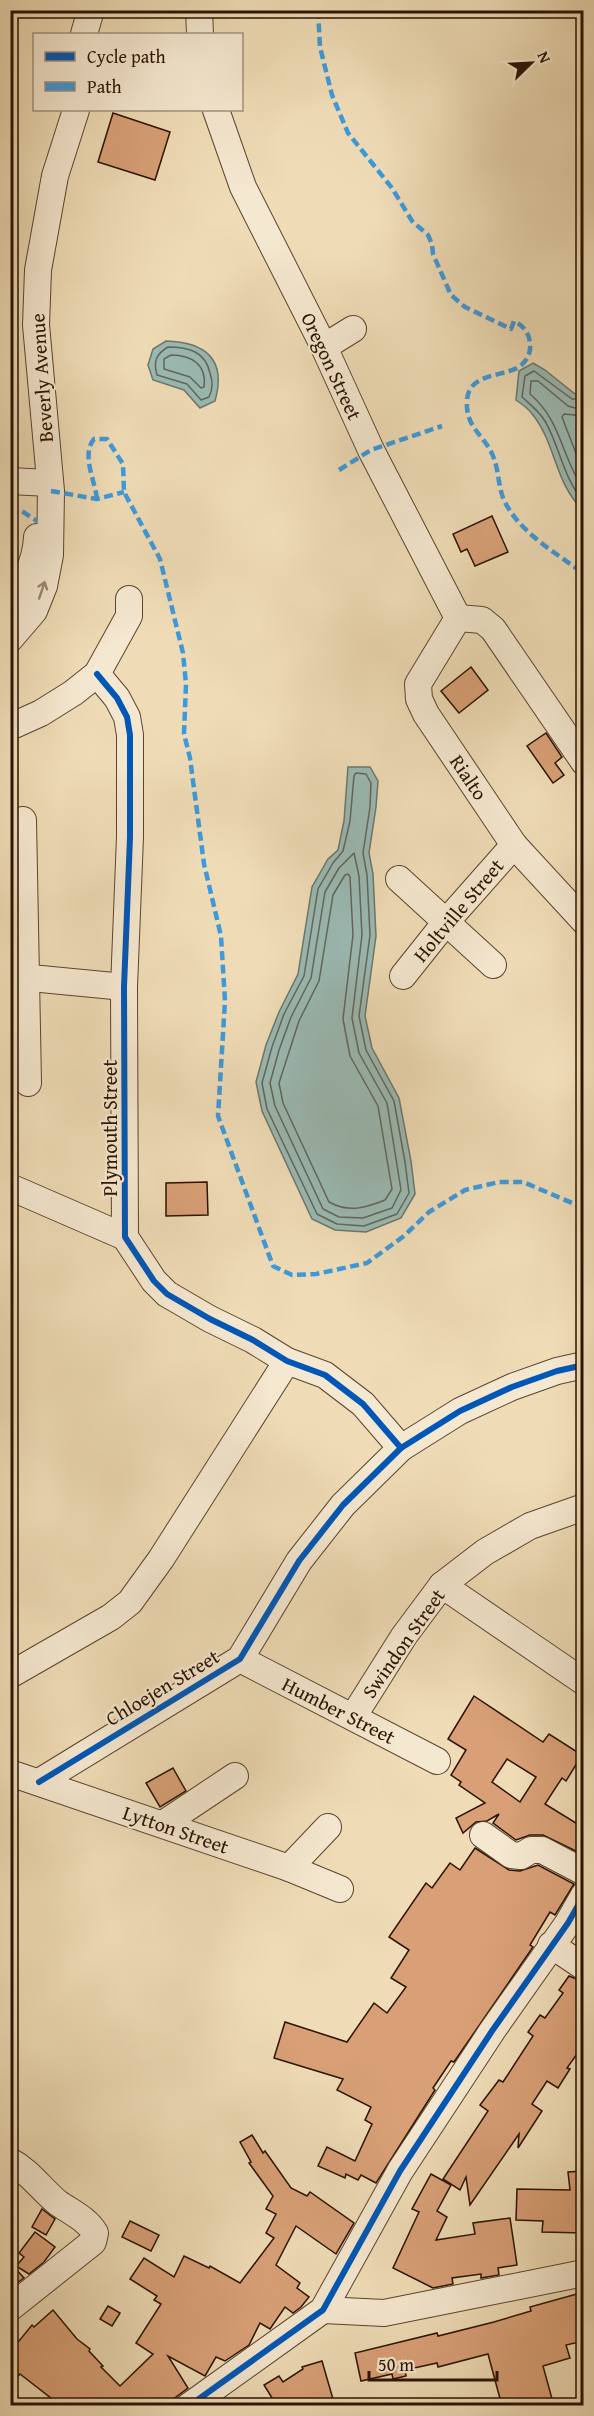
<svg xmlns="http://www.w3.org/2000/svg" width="594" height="2416" font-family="'Gentium Book Plus',serif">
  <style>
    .water { fill: #9abab4; stroke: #6d776c; stroke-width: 1.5 }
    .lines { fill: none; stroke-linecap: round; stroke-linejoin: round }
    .shore { stroke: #62665a; stroke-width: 1.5 }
    .building { fill: #d9a077; stroke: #291200; stroke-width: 1.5; fill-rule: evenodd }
    .minor-casing { stroke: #5a442e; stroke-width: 28 }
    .minor { stroke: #f5e8d0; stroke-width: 26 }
    .quiet { stroke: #3d9adc; stroke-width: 4.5; stroke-dasharray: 9 4.5; stroke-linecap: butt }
    .cycleway-casing { stroke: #f5e8d0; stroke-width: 10 }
    .cycleway { stroke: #0057b8; stroke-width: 6 }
    .oneway { stroke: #998872 }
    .labels { text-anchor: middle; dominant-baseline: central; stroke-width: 4.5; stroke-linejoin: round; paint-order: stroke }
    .street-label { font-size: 20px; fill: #291200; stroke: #f5e8d0 }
  </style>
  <rect width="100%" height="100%" fill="#efdcb6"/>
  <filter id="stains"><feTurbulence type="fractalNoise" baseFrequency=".00333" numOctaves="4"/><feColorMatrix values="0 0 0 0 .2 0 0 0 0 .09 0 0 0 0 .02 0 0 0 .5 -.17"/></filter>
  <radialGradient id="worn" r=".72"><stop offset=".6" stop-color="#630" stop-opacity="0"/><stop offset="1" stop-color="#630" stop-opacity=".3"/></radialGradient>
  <g class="water">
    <path d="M 166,341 C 205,342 227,359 215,401 L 200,408 L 184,390 L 153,380 L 148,365 L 153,349 Z"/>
    <path d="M 533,363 L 545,370 L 575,394 L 583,393 L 583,510 C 555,484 556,444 533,415 C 529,409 522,404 516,400 L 519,371 Z"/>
    <polygon points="348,767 370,767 378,781 376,807 369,853 373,874 376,936 365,1016 372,1048 399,1098 411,1161 415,1194 401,1218 366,1232 335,1230 312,1219 262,1111 256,1082 266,1045 279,1012 298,974 312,887 328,859 338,850 344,821"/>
  </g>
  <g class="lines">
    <g class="shore">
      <path d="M 168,347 C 188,347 205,351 210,373 C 213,382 213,388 209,397 L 201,400 L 187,384 L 157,375 C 153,362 156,354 168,347 Z"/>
      <path d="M 171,355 C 192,355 207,365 204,387 L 201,388 L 190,377 L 164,369 L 164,359 Z"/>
      <path d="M 584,399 L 572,399 L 534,371 L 525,376 L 522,397 C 531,405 539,411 545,421 C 560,447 563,478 584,502"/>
      <path d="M 584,406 L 575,408 L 568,406 L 538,381 L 531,381 L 530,394 C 562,421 561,457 584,490"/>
      <polyline points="584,416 564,414 562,417 584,474"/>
      <polygon points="356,773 366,774 371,783 370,807 363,853 367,875 370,935 359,1016 366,1050 394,1101 405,1162 409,1193 397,1214 364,1226 337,1224 317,1214 267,1109 262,1083 272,1047 284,1014 304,976 318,889 333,863 343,851 350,821 354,776"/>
      <polygon points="354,853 359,876 362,935 352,1018 359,1053 387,1103 401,1190 392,1208 363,1218 339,1217 323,1209 275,1106 270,1083 279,1050 291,1017 311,978 325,892 339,868"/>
      <path d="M 348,874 L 350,877 L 353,935 L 343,1019 L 350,1056 L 378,1106 L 392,1189 L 385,1200 C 365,1208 349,1213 329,1202 L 283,1103 L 279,1083 L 299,1021 L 319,981 L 333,895 L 345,875 Z"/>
    </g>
  </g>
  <g class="building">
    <polygon points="113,113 170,132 155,180 98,162"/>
    <polygon points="492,516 508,552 475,566 467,549 461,552 453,534"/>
    <polygon points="471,667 488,690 459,713 441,691"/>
    <polygon points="546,733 562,757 555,763 564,775 553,783 527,746"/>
    <polygon points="207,1182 208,1215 166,1216 166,1183"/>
    <path d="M 474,1696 L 543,1742 L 549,1734 L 582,1755 L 566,1781 L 562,1778 L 545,1804 L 584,1828 L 584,1855 L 543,1835 L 530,1835 L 516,1840 L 493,1823 L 499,1814 L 487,1821 L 476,1822 L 463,1833 L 456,1818 L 485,1803 L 459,1785 L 461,1782 L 451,1775 L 466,1750 L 448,1739 ZM 507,1759 L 536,1777 L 520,1802 L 492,1782 Z"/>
    <polygon points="173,1768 186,1791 160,1807 146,1783"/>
    <polygon points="475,1848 509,1870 520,1871 538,1865 574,1884 555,1915 550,1912 530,1945 533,1947 454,2062 451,2061 433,2088 435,2090 376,2183 361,2175 358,2180 346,2174 345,2178 318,2166 327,2147 355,2161 372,2124 365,2120 371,2107 337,2090 343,2079 274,2058 285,2022 347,2042 374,2003 387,2013 406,1987 391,1978 409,1950 389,1937 426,1883 432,1888 450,1863 460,1870"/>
    <polygon points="569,1976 584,1982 584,2044 567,2068 570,2069 558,2088 547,2081 532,2104 542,2111 518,2148 519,2134 470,2205 466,2177 460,2190 443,2179 488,2111 480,2105 499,2080 503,2082 533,2036 528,2032 540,2015 545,2018 563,1993 559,1990"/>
    <polygon points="252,2135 263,2153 265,2151 291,2188 307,2196 310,2192 354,2223 336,2254 296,2226 276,2265 300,2283 297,2288 309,2297 301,2307 293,2313 285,2307 270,2329 260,2323 249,2345 225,2361 216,2357 205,2376 168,2356 188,2388 164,2406 47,2406 52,2399 20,2374 10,2385 10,2352 32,2325 34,2327 53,2310 77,2339 90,2349 89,2351 103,2366 101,2367 120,2386 153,2354 136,2343 161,2304 154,2300 157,2296 130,2279 144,2258 174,2277 184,2256 209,2268 210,2266 240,2283 274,2238 266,2233 276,2214 266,2209 273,2196 249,2163 251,2162 240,2142"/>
    <polygon points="584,2171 584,2233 542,2232 543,2221 516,2220 517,2189 570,2190 568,2172"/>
    <polygon points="431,2174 451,2185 437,2211 447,2217 436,2240 475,2234 473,2223 510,2218 517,2265 498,2268 499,2275 481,2278 481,2274 452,2278 453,2284 433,2288 393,2268 419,2212 412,2209"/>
    <polygon points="42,2209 55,2219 46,2235 32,2227"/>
    <polygon points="130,2221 159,2235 151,2251 122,2237"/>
    <polygon points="35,2232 55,2247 44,2262 29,2274 16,2266 24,2257 19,2253"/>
    <polygon points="10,2263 24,2278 10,2288"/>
    <polygon points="584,2292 584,2341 566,2345 570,2358 543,2366 554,2406 502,2406 488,2354 438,2367 437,2363 405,2370 406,2376 393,2379 392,2374 361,2381 355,2353 437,2333 438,2336 494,2322 531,2311 530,2307"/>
    <polygon points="108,2306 120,2313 112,2326 100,2319"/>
    <polygon points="322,2361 335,2406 277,2406 264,2385 279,2376 283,2382 303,2369 302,2367"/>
  </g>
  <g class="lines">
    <g class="minor-casing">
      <g id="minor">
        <polyline points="199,10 200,34"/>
        <polyline points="84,34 91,10"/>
        <polyline points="216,110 243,187 324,347 371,450 458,618"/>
        <polyline points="324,347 353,329"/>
        <polyline points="10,481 49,483"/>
        <path d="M 10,608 C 23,586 36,562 37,537"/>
        <polyline points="458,618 418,684 419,699 426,714 514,845 584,921"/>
        <polyline points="458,618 482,620 493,629 584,762"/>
        <polyline points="10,639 34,611 44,586 50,555 51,491 36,325 38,270 55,176 76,110"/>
        <polyline points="97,674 117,698 127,717 130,735 130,837 124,987 125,1237 154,1281 167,1294 210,1319 253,1340 287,1361 325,1375 363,1404 401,1448"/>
        <polyline points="10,727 41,713 73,693 97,674 129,616 129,599"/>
        <polyline points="23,820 28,1083"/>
        <polyline points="399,879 493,965"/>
        <polyline points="10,976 124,987"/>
        <polyline points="403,976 446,922 514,845"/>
        <polyline points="10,1187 125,1237"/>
        <polyline points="442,1585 584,1682"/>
        <polyline points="240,1659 437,1761"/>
        <polyline points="10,1675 111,1617 130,1602 161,1559 287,1361"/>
        <polyline points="353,1717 404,1636 442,1585 485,1552 530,1526 584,1507"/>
        <polyline points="10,1773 289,1868 340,1889"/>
        <polyline points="39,1782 240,1659 299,1561 343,1505 401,1448 460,1411 512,1387 557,1371 584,1365"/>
        <polyline points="163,1824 235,1776"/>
        <polyline points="483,1835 511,1855 521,1856 531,1850 542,1850 584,1872"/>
        <polyline points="289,1868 328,1827"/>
        <polyline points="551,1945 584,1967"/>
        <path d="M 10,2161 C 29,2171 41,2189 58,2203 C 71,2212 87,2219 95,2233 L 93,2242 L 10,2308"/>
        <polyline points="323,2310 384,2313 584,2273"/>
        <polyline points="189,2406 323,2310 400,2171 492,2031 568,1923 584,1895"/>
      </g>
    </g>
    <use href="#minor" class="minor"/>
    <g class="quiet">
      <path d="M 318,10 L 320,47 L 332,95 L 348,133 L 392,188 L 412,221 L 428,235 L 432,244 L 433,254 L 451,295 L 465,307 L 511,329 L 514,321 C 533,329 537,357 517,368 C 499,377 469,374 467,400 C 465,428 484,434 493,456 C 499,470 498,487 504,500 C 519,533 557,553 584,574"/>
      <polyline points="339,470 371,450 442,426"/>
      <polyline points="51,491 97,499 124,492"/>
      <path d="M 97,499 C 95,480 81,455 94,439 L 107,439 L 123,464 L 124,492 L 160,559 L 183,653 L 186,684 L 184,734 L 190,758 L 204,864 L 221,936 L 225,1001 L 218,1116 L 273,1266 L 292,1275 L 316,1274 L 367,1263 L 404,1236 L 429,1212 L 465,1190 L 499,1182 L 523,1182 L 584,1208"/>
      <polyline points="10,514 20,510 37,521"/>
    </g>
    <g class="cycleway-casing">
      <g id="cycleway">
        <polyline points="97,674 117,698 127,717 130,735 130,837 124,987 125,1237 154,1281 167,1294 210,1319 253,1340 287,1361 325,1375 363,1404 401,1448"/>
        <polyline points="39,1782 240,1659 299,1561 343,1505 401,1448 460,1411 512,1387 557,1371 584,1365"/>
        <polyline points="189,2406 323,2310 400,2171 492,2031 568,1923 584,1895"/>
      </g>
    </g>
    <use href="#cycleway" class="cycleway"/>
  </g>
  <defs><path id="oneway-shaft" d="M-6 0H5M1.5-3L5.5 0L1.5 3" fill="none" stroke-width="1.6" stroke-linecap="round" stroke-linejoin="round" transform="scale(1.5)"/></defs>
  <use class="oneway" href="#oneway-shaft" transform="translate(42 590) rotate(-71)"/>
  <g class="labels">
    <g class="street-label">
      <text transform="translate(332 366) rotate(65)">Oregon Street</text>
      <text transform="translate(41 378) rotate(-94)">Beverly Avenue</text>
      <text transform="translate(469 777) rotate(56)">Rialto</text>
      <text transform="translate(458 910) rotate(-50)">Holtville Street</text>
      <text transform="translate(109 1128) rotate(-90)">Plymouth Street</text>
      <text transform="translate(403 1643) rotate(-55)">Swindon Street</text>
      <text transform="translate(162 1687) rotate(-31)">Chloejen Street</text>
      <text transform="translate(339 1710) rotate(27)">Humber Street</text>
      <text transform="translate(176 1829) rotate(19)">Lytton Street</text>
    </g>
  </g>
  <rect width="594" height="2416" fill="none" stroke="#efdcb6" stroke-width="36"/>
  <rect x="12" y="12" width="570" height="2392" fill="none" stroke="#291200" stroke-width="3"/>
  <rect x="18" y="18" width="558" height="2380" fill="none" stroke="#291200" stroke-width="1.5"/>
  <rect x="33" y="33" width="210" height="78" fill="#f5e8d0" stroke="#a3927d" stroke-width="1.5"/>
  <rect x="45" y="52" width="30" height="9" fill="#0057b8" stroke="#a3927d" stroke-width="1.5"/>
  <text x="87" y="63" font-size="18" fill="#291200">Cycle path</text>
  <rect x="45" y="82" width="30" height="9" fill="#3d9adc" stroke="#a3927d" stroke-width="1.5"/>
  <text x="87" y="93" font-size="18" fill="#291200">Path</text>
  <g transform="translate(531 63) rotate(66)" stroke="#f5e8d0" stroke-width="4.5" paint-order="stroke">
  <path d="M0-4.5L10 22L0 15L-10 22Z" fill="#291200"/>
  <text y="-9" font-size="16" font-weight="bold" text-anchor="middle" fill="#291200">N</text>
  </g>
  <path d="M369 2371v9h128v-9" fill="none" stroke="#291200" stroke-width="3"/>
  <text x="378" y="2371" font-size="18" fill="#291200" stroke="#f5e8d0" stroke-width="4.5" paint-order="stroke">50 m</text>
  <rect width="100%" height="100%" filter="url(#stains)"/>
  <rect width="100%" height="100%" fill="url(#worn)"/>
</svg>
